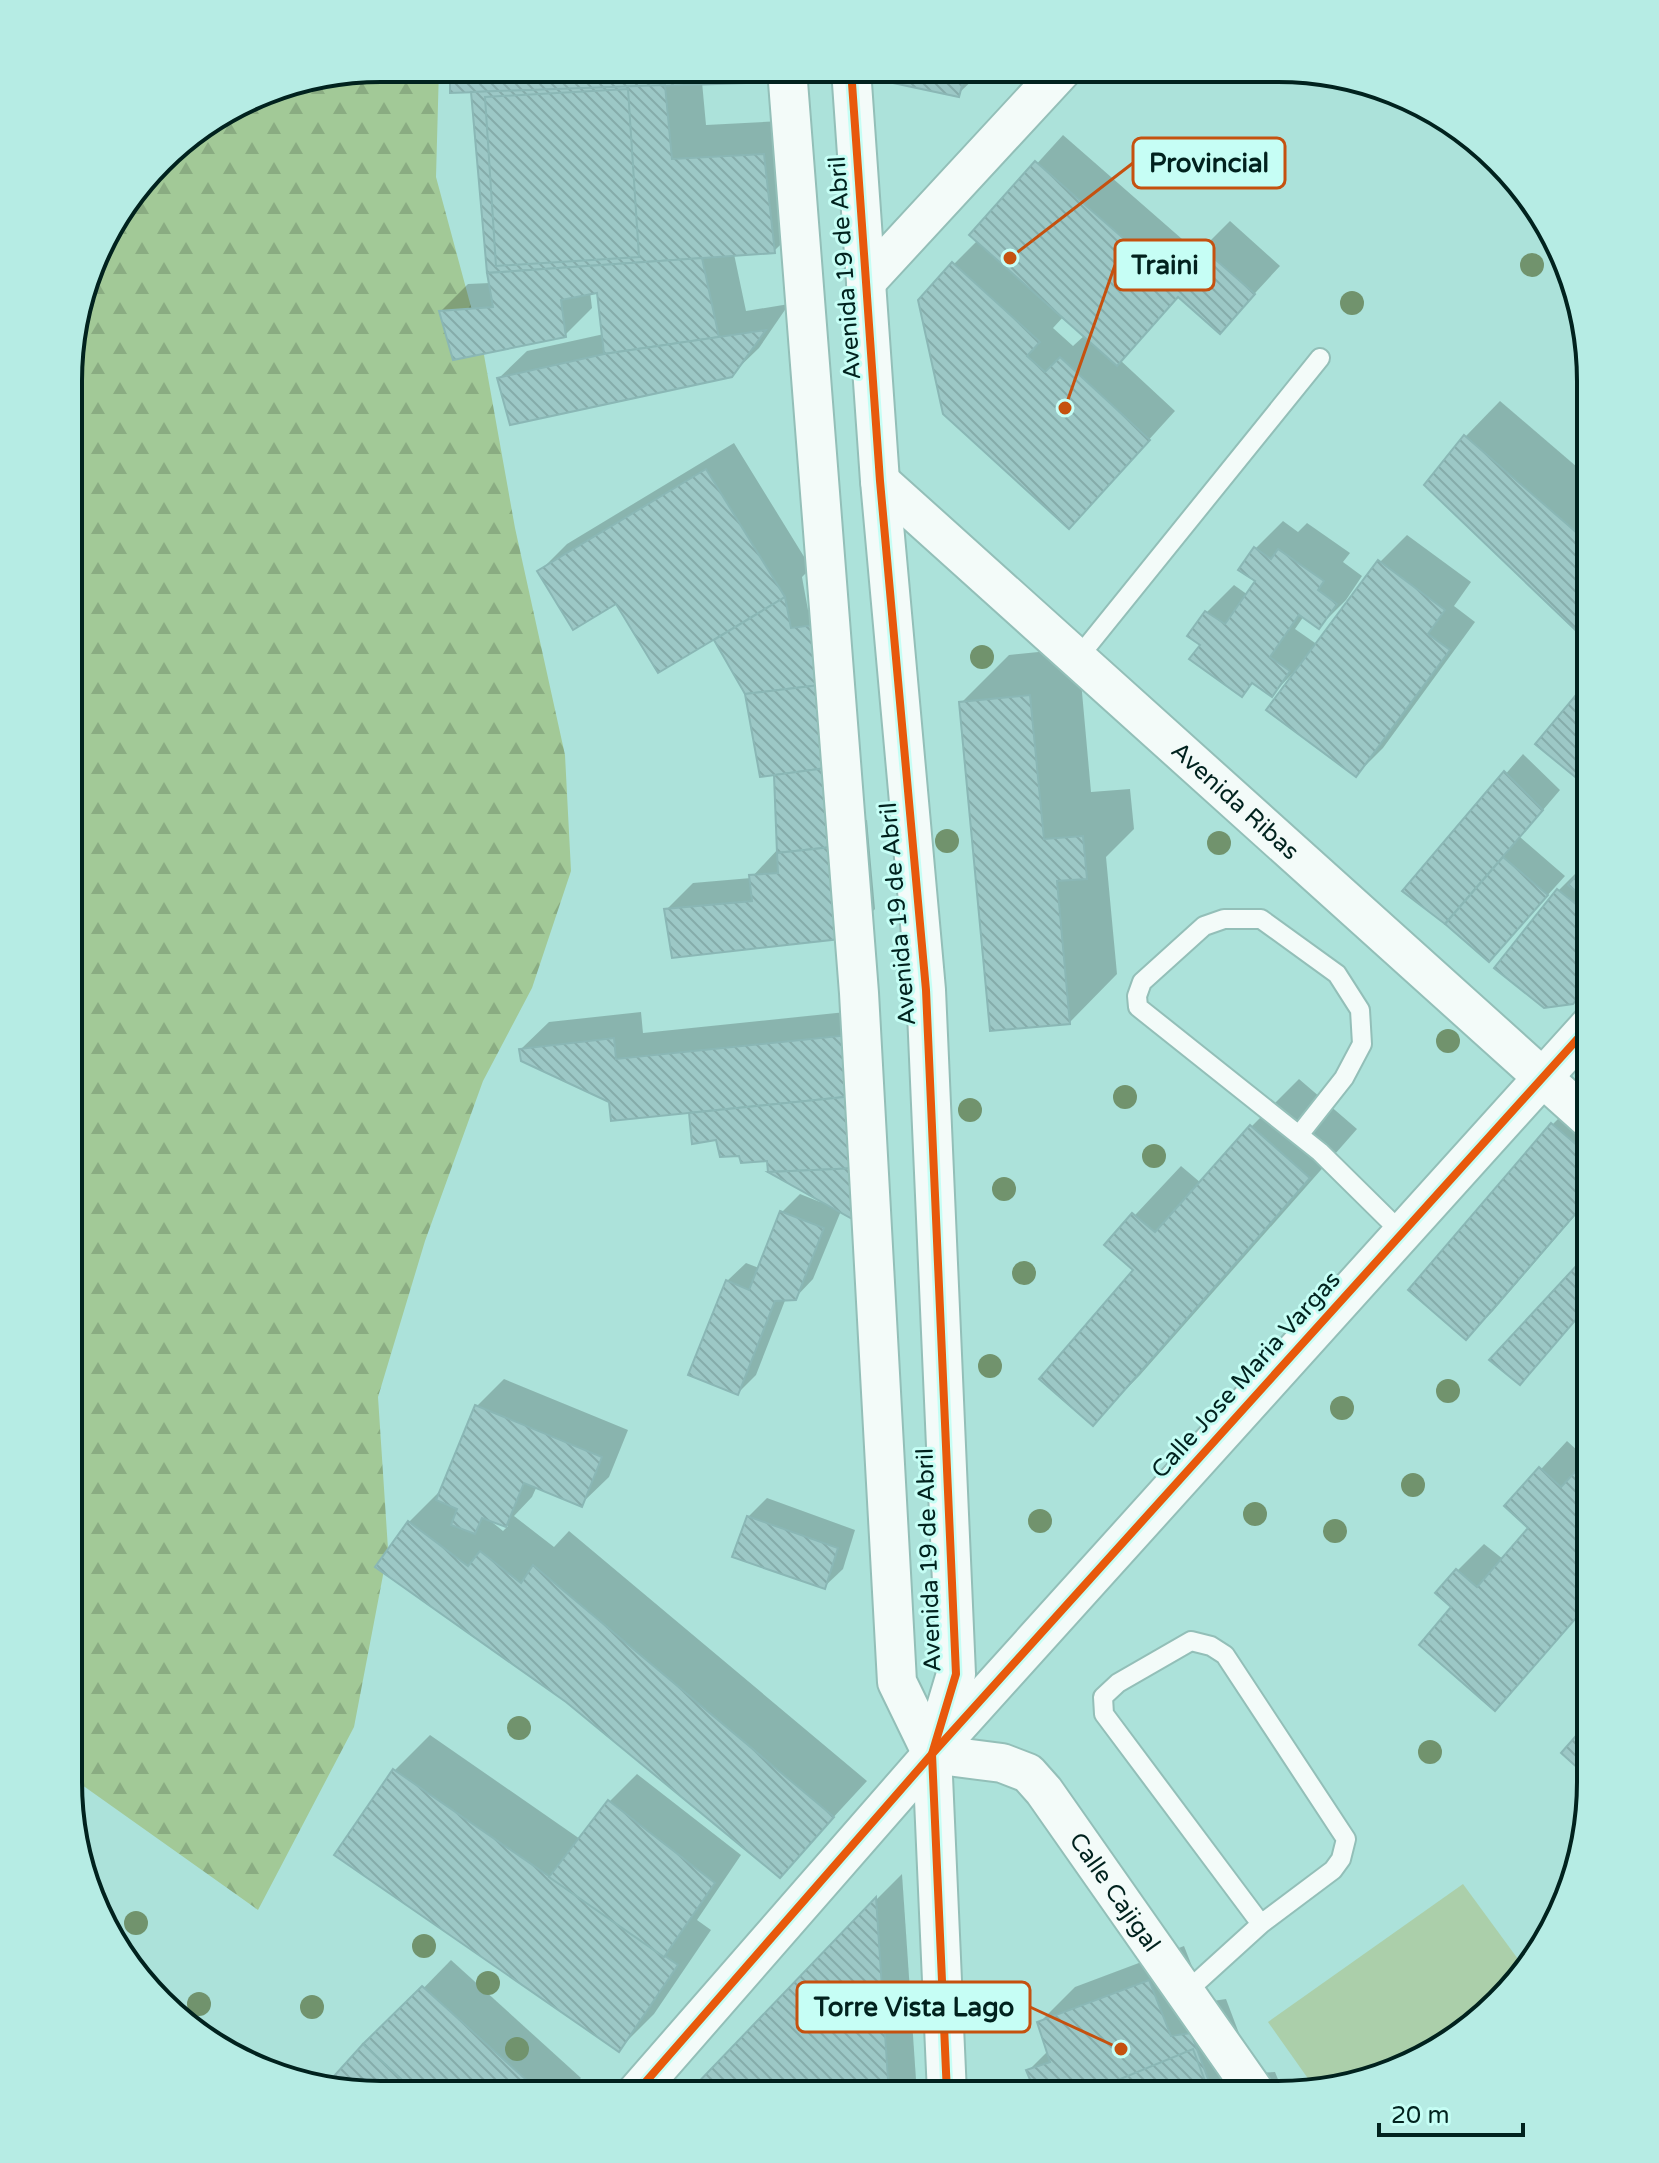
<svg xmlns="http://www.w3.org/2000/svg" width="1659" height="2163" font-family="'Varela Round',sans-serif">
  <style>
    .green { fill: #abcfaa }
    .forest { fill: url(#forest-firs) }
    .shadow { fill: #0003; fill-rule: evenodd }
    .building { fill: url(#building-back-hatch); stroke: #8ab7b5; stroke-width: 2 }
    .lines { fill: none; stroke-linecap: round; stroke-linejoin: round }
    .service-casing { stroke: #93bfb8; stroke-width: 22 }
    .minor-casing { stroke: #93bfb8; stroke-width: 42 }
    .service { stroke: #f3fbf9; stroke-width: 18 }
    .minor { stroke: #f3fbf9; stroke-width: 38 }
    .cycleway-casing { stroke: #c6fef5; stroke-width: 13 }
    .cycleway { stroke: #e8590c; stroke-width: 8 }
    .tree { fill: #71936d }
    .labels { text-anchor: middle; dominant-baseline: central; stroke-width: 6; stroke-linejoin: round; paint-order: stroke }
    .street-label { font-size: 24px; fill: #01221e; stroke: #c6fef5 }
    .rim { fill: none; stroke: #01221e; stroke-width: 4 }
    .leader { fill: none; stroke: #c5510f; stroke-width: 3 }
    .callout-dot { fill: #c5510f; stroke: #c6fef5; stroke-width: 3 }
    .callout { fill: #c6fef5; stroke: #c5510f; stroke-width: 3 }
    .callout-label { font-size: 26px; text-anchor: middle; font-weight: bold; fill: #01221e }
  </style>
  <defs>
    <pattern id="forest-firs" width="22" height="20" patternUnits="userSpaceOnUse" patternTransform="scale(2)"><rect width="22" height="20" fill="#a2c997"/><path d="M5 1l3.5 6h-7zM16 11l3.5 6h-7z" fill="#8aac82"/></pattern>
    <pattern id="building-back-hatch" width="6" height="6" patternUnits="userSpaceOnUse" patternTransform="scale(2)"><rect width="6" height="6" fill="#9cc8c6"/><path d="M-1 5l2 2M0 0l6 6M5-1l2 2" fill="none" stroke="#85acaa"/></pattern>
  </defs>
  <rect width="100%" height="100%" fill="#ace2da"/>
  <polygon class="green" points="1463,1884 1526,1970 1484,2018 1417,2063 1314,2087 1268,2022"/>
  <polygon class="forest" points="381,68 439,68 436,177 484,355 515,528 565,755 571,871 532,988 483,1081 425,1241 378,1397 388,1549 354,1727 258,1910 68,1775 71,340 110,225 175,145 280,85"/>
  <g class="shadow">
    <polygon points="452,68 755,69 744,81 702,82 706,125 799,120 810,216 774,251 734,254 746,311 789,304 759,348 731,375 499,378 527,351 604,334 599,291 590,292 592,308 565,335 441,311 468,284 490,283 473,93"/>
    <polygon points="901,70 983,70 958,94 896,82"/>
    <polygon points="1454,124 1468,132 1485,152"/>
    <path d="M 1063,135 L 1198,253 L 1230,221 L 1280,266 L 1220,331 L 1179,296 L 1120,360 L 1175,411 L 1095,499 L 954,264 L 978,240 L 972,235 ZM 1064,316 L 1085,335 L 1073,346 L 1053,328 Z"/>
    <polygon points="1500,401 1591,479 1591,642 1427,485 1466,436"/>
    <polygon points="734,443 811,568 802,577 808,610 831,608 858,821 867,820 875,909 848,936 666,910 693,883 751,878 779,848 776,773 747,693 716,640 723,634 616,601 540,571 567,544"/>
    <polygon points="1283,521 1298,532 1307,523 1350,553 1343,562 1362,576 1346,600 1319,627 1304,616 1295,629 1318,645 1380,562 1407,535 1471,582 1454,606 1475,622 1383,748 1356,775 1293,673 1272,695 1254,682 1242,694 1202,644 1207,612 1234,585 1248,595 1258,581 1241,569 1256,548"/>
    <polygon points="1078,648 1091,792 1130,789 1134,829 1106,857 1117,974 1070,1022 961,703 1009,655"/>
    <polygon points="1523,754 1560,790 1520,837 1565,876 1489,960 1405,890"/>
    <polygon points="1591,860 1591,983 1572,1002 1497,968 1559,890 1577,872 1579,874"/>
    <polygon points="875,1009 841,1211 813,1279 795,1298 786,1298 756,1375 738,1393 727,1281 746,1263 759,1268 782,1212 800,1194 820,1202 821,1199 769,1158 741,1153 718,1138 693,1141 691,1111 611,1101 521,1049 549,1022 641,1012 643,1033"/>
    <polygon points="1299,1079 1357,1129 1140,1375 1093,1423 1136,1270 1107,1245 1181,1166 1201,1183 1252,1126"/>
    <polygon points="1579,1098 1591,1107 1591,1197 1493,1311 1466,1338 1552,1125"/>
    <path d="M 504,1379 L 628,1430 L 609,1477 L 581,1504 L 537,1486 L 532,1497 L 514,1516 L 554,1547 L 569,1531 L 867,1781 L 780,1875 L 409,1522 L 443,1488 L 477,1406 ZM 487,1518 L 508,1526 L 503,1531 Z"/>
    <polygon points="1590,1408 1590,1426 1581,1418"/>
    <polygon points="1567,1441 1589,1461 1590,1459 1590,1603 1495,1708 1454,1607 1457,1571 1484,1544 1503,1559 1531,1527 1507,1506"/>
    <polygon points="767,1498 855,1530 843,1569 824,1587 748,1517"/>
    <polygon points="430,1735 580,1839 610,1801 637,1774 741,1855 697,1920 711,1930 654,2014 619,2049 395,1770"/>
    <polygon points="902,1874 917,2094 691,2093 877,1899"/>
    <polygon points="1184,1946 1206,2002 1226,1999 1254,2073 1275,2072 1284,2094 1038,2094 1028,2071 1048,2051 1040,2022 1075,1987"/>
    <polygon points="451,1960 581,2078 566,2093 341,2092 327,2087"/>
    <polygon points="130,1965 243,2056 207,2042 145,1988"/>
  </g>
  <g class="building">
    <polygon points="450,68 743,69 745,83 450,93"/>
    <polygon points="898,70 966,70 959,97 893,83"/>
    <polygon points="665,85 672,159 764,154 775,253 487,273 471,92"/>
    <polygon points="628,89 639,257 496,266 485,97"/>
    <polygon points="1035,161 1171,280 1201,247 1255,294 1220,334 1178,297 1117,366 969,235"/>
    <polygon points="702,258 719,337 604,354 597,293 561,300 566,337 453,360 439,311 493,307 487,273"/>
    <polygon points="952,262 1040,342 1027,356 1045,372 1060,357 1150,440 1069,529 943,414 918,300"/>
    <polygon points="766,330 732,377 510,425 497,378 604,354"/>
    <polygon points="1464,435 1591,545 1591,645 1424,485"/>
    <polygon points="706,469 785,597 658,673 616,604 573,630 537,571"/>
    <polygon points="1254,547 1271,559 1278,549 1324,581 1318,590 1337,604 1319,629 1299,615 1270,657 1290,671 1272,697 1252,683 1242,697 1189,659 1200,645 1187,636 1205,611 1225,624 1255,581 1238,570"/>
    <polygon points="1378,560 1445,610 1428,634 1450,650 1356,777 1266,710"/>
    <polygon points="785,597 791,628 814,625 820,685 745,694 714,640"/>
    <polygon points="1591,677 1591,790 1535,744"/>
    <polygon points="820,685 834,767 760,777 745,694"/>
    <polygon points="1030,695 1044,839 1083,836 1087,879 1057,881 1070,1024 990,1031 959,702"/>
    <polygon points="834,767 841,846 777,853 774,775"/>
    <polygon points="1504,771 1543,810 1445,924 1402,891"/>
    <polygon points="841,846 849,938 672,958 664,909 752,901 749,875 778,873 777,853"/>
    <polygon points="1503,857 1548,895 1489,962 1445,924"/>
    <polygon points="1591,857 1591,903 1568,885"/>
    <polygon points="1557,889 1591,916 1591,981 1573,1004 1544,1008 1494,968"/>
    <polygon points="849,1035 854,1096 611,1121 609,1102 521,1061 519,1049 614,1038 616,1059"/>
    <polygon points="854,1096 859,1168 768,1172 767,1161 741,1163 739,1156 720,1157 716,1140 692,1144 689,1113"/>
    <polygon points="1551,1123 1591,1157 1591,1196 1466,1340 1408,1290"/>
    <polygon points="1250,1125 1310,1178 1093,1426 1039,1379 1133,1270 1104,1245 1132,1213 1155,1232"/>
    <polygon points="859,1168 863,1225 768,1172"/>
    <polygon points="780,1211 824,1228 796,1300 775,1301 738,1395 688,1375 726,1280 749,1290"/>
    <polygon points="1591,1250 1591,1302 1520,1385 1489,1360"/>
    <polygon points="475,1405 602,1457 582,1507 524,1483 506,1527 482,1518 475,1534 451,1525 457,1509 436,1500"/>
    <polygon points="1539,1467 1561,1487 1575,1472 1590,1486 1590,1602 1495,1711 1419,1645 1451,1607 1435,1593 1456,1569 1477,1587 1528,1528 1504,1506"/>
    <polygon points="747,1516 838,1548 825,1589 732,1557"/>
    <polygon points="408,1521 468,1566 480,1551 521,1583 533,1565 834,1817 780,1878 566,1702 375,1567"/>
    <polygon points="1590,1720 1590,1779 1561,1753"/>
    <polygon points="393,1769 678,1965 619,2052 334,1855"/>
    <polygon points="608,1800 715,1883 664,1957 549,1877"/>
    <polygon points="876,1897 889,2094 688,2093"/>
    <polygon points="1149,1980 1171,2036 1191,2033 1214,2095 1036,2094 1026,2070 1050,2062 1037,2022"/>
    <polygon points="422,1986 541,2093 416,2093 363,2044"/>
    <polygon points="363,2044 416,2093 341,2092 325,2086"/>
    <polygon points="1193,2049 1208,2089 1193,2095 1084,2094"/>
  </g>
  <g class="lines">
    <g class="service-casing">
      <g id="service">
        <polyline points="1077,659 1320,358"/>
        <polyline points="1299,1135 1344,1078 1362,1044 1360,1010 1337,974 1261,919 1224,919 1204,926 1142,982 1137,996 1138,1007 1320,1152 1401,1232"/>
        <polyline points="1185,1993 1261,1924 1333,1870 1341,1859 1346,1839 1225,1655 1211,1646 1191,1641 1118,1683 1103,1697 1104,1714 1261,1924"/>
      </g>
    </g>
    <g class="minor-casing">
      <g id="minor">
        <polyline points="787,69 859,993 897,1682 932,1754"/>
        <polyline points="851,69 880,481 926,990 956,1674 932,1754 947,2094"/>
        <polyline points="866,282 1062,70"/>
        <path id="s1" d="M 880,481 L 1591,1121"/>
        <path id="s2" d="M 932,1754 L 1002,1763 L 1028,1773 L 1044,1791 L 1257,2095"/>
        <polyline points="636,2093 932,1754 1591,1024"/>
      </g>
    </g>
    <use href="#service" class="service"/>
    <use href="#minor" class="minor"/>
    <g class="cycleway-casing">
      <g id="cycleway">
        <polyline points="851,69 880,481 926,990 956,1674 932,1754 947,2094"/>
        <polyline points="636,2093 932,1754 1591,1024"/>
      </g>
    </g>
    <use href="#cycleway" class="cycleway"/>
  </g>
  <g class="tree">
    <circle cx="1532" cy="265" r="12"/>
    <circle cx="1352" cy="303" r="12"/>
    <circle cx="982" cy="657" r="12"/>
    <circle cx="947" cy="841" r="12"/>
    <circle cx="1219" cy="843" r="12"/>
    <circle cx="1448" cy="1041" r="12"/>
    <circle cx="1125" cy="1097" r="12"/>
    <circle cx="970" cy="1110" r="12"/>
    <circle cx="1154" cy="1156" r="12"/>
    <circle cx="1004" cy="1189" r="12"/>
    <circle cx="1024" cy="1273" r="12"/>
    <circle cx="990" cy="1366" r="12"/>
    <circle cx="1448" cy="1391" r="12"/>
    <circle cx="1342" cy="1408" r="12"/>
    <circle cx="1413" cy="1485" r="12"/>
    <circle cx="1255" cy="1514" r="12"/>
    <circle cx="1040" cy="1521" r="12"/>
    <circle cx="1335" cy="1531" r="12"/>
    <circle cx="519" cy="1728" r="12"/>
    <circle cx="1430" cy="1752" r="12"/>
    <circle cx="136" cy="1923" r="12"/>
    <circle cx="424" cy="1946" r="12"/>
    <circle cx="488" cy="1983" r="12"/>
    <circle cx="199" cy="2004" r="12"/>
    <circle cx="312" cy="2007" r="12"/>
    <circle cx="517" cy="2049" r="12"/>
  </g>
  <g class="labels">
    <g class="street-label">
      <text transform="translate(845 268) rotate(-94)">Avenida 19 de Abril</text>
      <text stroke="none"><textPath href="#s1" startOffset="478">Avenida Ribas</textPath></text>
      <text transform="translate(898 914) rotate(-95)">Avenida 19 de Abril</text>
      <text transform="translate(1246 1375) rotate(-48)">Calle Jose Maria Vargas</text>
      <text transform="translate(929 1560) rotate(-92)">Avenida 19 de Abril</text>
      <text stroke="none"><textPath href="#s2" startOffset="246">Calle Cajigal</textPath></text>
    </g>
  </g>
  <path d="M0 0H1659V2163H0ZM381 82H1278A299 299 0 0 1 1577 381V1782A299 299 0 0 1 1278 2081H381A299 299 0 0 1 82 1782V381A299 299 0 0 1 381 82Z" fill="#b6ece4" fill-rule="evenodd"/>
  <path class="rim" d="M381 82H1278A299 299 0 0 1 1577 381V1782A299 299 0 0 1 1278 2081H381A299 299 0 0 1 82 1782V381A299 299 0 0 1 381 82Z"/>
  <path class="leader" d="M1010 258L1133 163M1065 408L1115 265M1121 2049L1030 2007"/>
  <g class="callout-dot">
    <circle cx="1010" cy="258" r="8"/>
    <circle cx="1065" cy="408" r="8"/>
    <circle cx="1121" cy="2049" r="8"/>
  </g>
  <g class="callout">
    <rect x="1133" y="138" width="152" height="50" rx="8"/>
    <rect x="1115" y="240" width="99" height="50" rx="8"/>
    <rect x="797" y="1982" width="233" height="50" rx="8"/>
  </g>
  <g class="callout-label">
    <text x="1209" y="172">Provincial</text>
    <text x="1165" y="274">Traini</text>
    <text x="914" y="2016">Torre Vista Lago</text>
  </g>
  <path d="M1379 2123v12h144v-12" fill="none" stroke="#01221e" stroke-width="4"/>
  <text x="1391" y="2123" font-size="24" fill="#01221e" stroke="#c6fef5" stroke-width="6" paint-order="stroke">20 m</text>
</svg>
